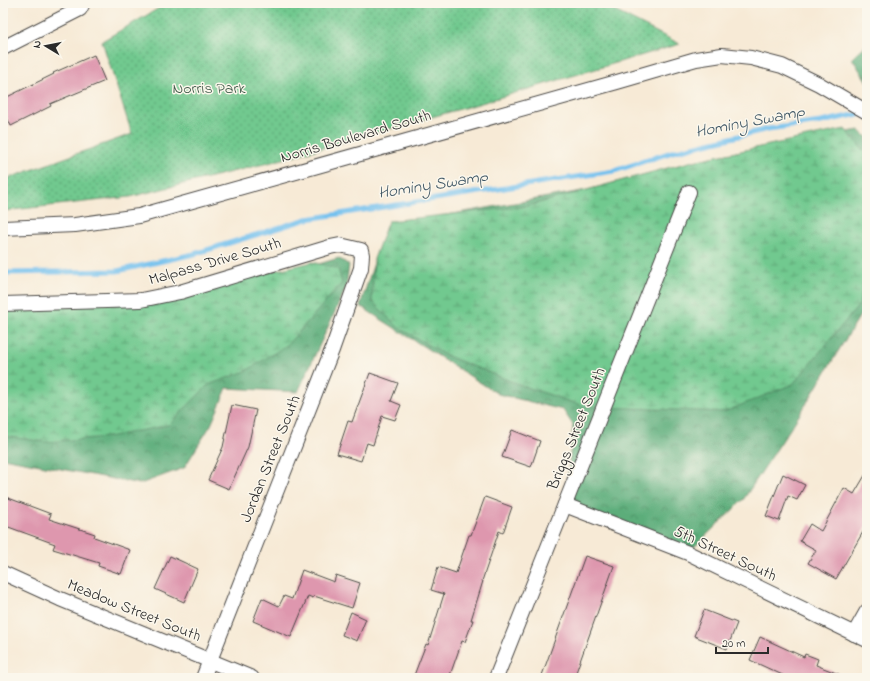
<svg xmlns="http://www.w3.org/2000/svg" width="870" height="681" font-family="'Indie Flower',sans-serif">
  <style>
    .forest { fill: url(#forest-crowns); stroke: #446c52 }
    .wetland { fill: url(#wetland-marsh); stroke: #4e7a5d }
    .park { fill: url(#park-dots); stroke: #4e7a5d }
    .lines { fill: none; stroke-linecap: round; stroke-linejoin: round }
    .stream { stroke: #74c1ee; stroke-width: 5 }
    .building { fill: #de97ae }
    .street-casing { stroke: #4a4845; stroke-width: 16 }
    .street { stroke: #fff; stroke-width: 14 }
    .labels { text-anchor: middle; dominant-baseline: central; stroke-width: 3; stroke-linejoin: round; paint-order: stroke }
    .park-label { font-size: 16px; fill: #405a49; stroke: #fbf7ec }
    .street-label { font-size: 16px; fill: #2b2b2b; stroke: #fbf7ec }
    .water-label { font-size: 17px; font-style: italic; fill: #415866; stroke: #fbf7ec }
  </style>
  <defs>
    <pattern id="forest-crowns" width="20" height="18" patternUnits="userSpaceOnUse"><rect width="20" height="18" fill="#5cad7a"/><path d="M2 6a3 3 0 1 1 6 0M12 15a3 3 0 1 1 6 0" fill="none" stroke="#4c8d64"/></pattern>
    <pattern id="wetland-marsh" width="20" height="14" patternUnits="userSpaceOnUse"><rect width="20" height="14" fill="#71c98f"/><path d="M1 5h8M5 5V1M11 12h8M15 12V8" fill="none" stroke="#5da375"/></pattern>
    <pattern id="park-dots" width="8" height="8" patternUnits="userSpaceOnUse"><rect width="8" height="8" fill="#71c98f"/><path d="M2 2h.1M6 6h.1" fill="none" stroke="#5da375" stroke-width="1.8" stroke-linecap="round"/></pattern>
  </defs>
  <rect width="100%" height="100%" fill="#fbf7ec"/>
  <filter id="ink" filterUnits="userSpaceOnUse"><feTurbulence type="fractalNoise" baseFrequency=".025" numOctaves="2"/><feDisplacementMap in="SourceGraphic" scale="8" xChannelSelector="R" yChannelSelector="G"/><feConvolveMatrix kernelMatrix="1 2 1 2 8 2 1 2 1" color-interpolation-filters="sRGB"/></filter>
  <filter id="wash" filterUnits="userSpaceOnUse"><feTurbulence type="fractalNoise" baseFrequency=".012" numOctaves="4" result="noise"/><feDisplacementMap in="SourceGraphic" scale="16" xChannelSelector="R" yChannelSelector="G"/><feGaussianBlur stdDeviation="0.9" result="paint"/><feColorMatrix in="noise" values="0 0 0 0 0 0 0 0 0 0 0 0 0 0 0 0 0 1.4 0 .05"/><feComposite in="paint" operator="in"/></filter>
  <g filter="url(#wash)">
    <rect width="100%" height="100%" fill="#f7ead6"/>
    <g class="forest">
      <polygon points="867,44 867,82 852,58"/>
      <polygon points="859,130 867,137 867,304 800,414 743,500 688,553 565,505 573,425 563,410 498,394 360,306 386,226 587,190 703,159 766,146"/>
      <polygon points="339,258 349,265 346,288 298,392 227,388 211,425 184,468 140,484 3,458 3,321 251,284"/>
    </g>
    <g class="wetland">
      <polygon points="845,129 867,155 867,269 859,305 793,384 724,412 583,406 518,384 445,355 399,328 372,301 374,259 388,221 528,206 693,161"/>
      <polygon points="313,262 338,269 342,283 287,345 246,371 208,385 169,425 108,437 46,442 3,436 3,304 151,298"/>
    </g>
    <polygon class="park" points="168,3 599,3 680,44 471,106 272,162 130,197 3,211 3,180 132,134 102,41"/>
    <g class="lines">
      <polyline class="stream" points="3,273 117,271 194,254 307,219 614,171 672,152 768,129 821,122 864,113"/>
    </g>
    <g id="blocks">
      <g class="building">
        <polygon points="94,55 105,81 50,104 51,106 11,126 3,109 3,99 54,74 53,73"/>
        <polygon points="370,373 398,383 391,401 401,405 395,420 382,416 373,445 367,443 361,461 337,454 348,421 352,422"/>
        <polygon points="232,405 256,410 248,447 229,489 208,480 223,447"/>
        <polygon points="512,430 540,441 531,467 502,457"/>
        <polygon points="867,472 867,525 836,579 808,563 816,550 800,541 810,524 821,531 844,488 854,494"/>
        <polygon points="783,474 805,485 797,500 788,496 779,521 766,516 778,486"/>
        <polygon points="3,496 51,514 49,519 95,534 94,537 130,550 121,574 98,566 99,563 53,549 55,544 3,525"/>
        <polygon points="485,497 512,507 503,533 499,531 482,581 483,581 471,620 473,620 465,642 462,641 449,678 413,678 426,644 428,645 444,594 431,590 438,567 456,573 469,535 471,535"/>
        <polygon points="170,556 198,569 184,602 155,589"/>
        <polygon points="585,556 614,566 574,678 541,678"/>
        <polygon points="302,570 334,582 336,575 360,583 352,608 314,596 313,598 308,596 291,637 253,621 262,598 279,606 284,596 292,599"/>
        <polygon points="704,610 737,623 727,649 694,636"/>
        <polygon points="351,612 366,619 357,641 342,635"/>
        <polygon points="760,637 804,657 805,654 818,659 816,665 846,677 846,678 789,678 750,660"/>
      </g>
    </g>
  </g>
  <g filter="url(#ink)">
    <use href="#blocks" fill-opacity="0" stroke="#4a4845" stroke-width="1"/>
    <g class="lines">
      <g class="street-casing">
        <g id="street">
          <polyline points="3,48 80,9 83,3"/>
          <polyline points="3,228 75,225 139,216 617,82 696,59 722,55 751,58 782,66 819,84 867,112"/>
          <polyline points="3,304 141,300 180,292 330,247 340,245 361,250 362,255 361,268 332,350 203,678"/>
          <polyline points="565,505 688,553 867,640"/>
          <polyline points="3,573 60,599 252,678"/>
          <polyline points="854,634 867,611"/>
          <polyline points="496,678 689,192"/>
        </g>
      </g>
      <use href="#street" class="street"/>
    </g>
  </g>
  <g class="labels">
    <g class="park-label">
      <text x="209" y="89">Norris Park</text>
    </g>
    <g class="street-label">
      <text transform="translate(356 137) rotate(-16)">Norris Boulevard South</text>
      <text transform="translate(215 262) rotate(-16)">Malpass Drive South</text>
      <text transform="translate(577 429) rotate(-68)">Briggs Street South</text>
      <text transform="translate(271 459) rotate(-68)">Jordan Street South</text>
      <text transform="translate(725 554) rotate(25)">5th Street South</text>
      <text transform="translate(134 611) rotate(22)">Meadow Street South</text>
    </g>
    <g class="water-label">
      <text transform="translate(750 122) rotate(-11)">Hominy Swamp</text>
      <text transform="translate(433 185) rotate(-9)">Hominy Swamp</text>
    </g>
  </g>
  <rect width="870" height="681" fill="none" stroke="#fbf7ec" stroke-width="16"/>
  <g transform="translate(46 46) rotate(280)" stroke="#fbf7ec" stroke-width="3" paint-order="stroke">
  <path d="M0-3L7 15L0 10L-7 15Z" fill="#2b2b2b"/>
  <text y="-6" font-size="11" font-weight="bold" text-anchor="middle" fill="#2b2b2b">N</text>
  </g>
  <path d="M716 647v6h52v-6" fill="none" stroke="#2b2b2b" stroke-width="2"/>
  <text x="722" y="647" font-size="12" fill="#2b2b2b" stroke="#fbf7ec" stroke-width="3" paint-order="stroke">20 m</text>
</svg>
